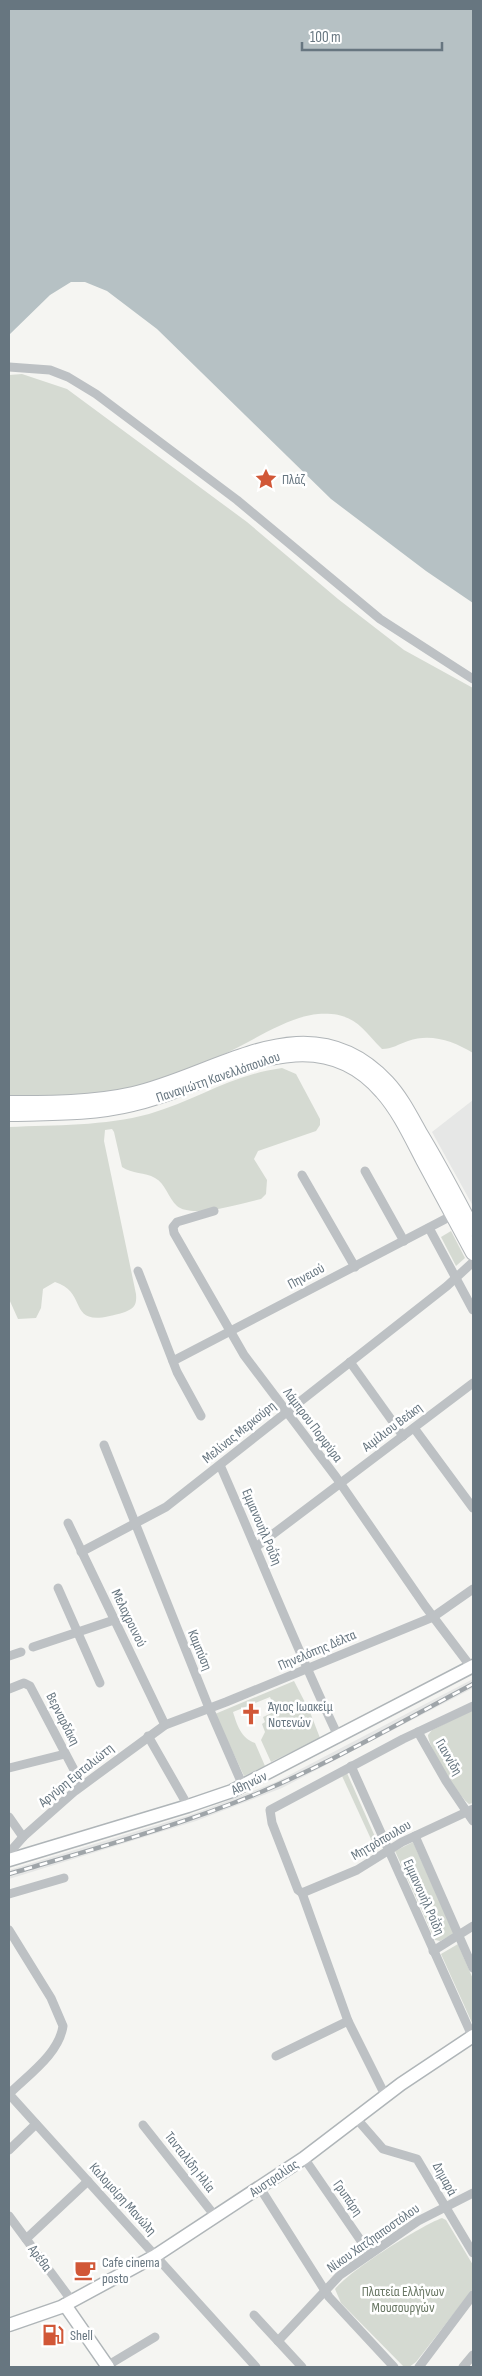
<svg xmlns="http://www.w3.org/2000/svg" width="482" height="2376" font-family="'Sofia Sans Condensed',sans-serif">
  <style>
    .built { fill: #e6e7e6 }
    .green { fill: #d5dad2 }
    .water { fill: #b6c1c4 }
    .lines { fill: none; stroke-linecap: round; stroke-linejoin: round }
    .secondary-casing { stroke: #afb5b8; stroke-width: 15 }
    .primary-casing { stroke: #b0b5b8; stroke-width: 16 }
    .street { stroke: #bdc1c4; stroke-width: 9 }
    .secondary { stroke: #fff; stroke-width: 12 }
    .primary { stroke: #fff; stroke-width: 14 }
    .rail-casing { stroke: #9fa5a9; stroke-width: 4.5 }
    .rail { stroke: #fff; stroke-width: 2.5; stroke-dasharray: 8; stroke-linecap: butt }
    .labels { text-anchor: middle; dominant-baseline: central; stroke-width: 5; stroke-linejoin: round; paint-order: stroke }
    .poi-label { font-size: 14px; fill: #677680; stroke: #fff; text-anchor: start }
    .street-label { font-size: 14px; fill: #677680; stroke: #fff }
    .park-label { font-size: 14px; fill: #6a7865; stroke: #fff }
  </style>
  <rect width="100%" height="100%" fill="#f5f5f2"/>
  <g class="built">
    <polygon points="473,1100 473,1206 432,1132"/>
    <polygon points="473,1679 473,1688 282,1788 196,1821 9,1879 9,1870 193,1814 276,1782"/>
  </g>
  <g class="green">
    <path d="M 22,374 L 67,389 L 247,522 L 338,599 L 404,650 L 473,688 L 473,1053 C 453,1041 431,1033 408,1041 C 399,1044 392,1049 382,1049 C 360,1027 355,1012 318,1014 C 286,1017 250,1043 220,1056 C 199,1066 175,1074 153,1082 C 107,1098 56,1094 9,1097 L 9,375 Z"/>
    <path d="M 282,1068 L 296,1074 L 320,1119 L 320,1125 L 316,1131 L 258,1151 L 254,1159 L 267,1180 L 266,1194 L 261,1199 C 242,1203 192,1219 177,1206 C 168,1198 166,1184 155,1178 C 145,1172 132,1174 122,1167 L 114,1132 L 112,1129 L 105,1130 L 104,1141 L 136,1294 C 137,1305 134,1308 125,1312 C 62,1332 92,1294 55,1282 L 43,1289 L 41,1308 L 36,1318 L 18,1319 L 9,1299 L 9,1127 C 55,1125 105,1126 149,1114 C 197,1100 231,1075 282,1068 Z"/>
    <polygon points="451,1231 465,1258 456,1266 441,1237"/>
    <path d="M 294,1681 L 310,1712 L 320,1738 L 271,1762 L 261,1740 L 265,1732 L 262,1724 L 265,1722 L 263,1717 L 276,1711 L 270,1697 L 233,1712 C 237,1725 241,1738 255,1743 L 265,1766 L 244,1776 L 215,1714 Z"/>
    <path d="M 473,1710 L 473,1803 L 469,1804 C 459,1797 428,1747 428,1735 L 432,1730 Z"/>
    <polygon points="347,1773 380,1848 376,1850 342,1776"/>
    <polygon points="413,1842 454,1934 440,1941 435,1940 395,1851"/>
    <polygon points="458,1944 473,1979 473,2025 441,1954"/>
    <path d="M 442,2218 L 446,2220 L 473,2265 L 473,2289 L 416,2362 L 409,2367 L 404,2367 L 341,2303 L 335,2289 C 349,2271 420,2226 442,2218 Z"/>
  </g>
  <polygon class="water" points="9,9 473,9 473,603 426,571 331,499 157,329 107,291 85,282 71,282 50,295 9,335"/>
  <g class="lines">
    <g class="secondary-casing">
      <g id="secondary">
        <polyline points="9,1860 188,1806 232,1791 473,1666"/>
        <polyline points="65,2305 108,2367"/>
        <polyline points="9,2325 61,2307 155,2256 304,2158 401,2084 473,2036"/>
      </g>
    </g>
    <g class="primary-casing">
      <g id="primary">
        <path d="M 9,1103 C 50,1103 93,1103 133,1094 C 220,1074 309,999 387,1082 C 401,1097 410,1115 420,1133 C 439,1164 456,1197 473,1229"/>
        <path d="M 9,1114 C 50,1113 93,1114 133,1104 C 215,1086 311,1009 382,1092 C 399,1111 411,1137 423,1160 C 440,1191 456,1222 473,1253"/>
      </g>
    </g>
    <g class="street">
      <polyline points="9,367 50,370 68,377 96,394 237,500 380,619 473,679"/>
      <polyline points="365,1171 404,1241"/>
      <polyline points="302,1175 355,1267"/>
      <polyline points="214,1211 177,1222 173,1227 174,1233 244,1355 336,1477 425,1606 471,1667"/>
      <polyline points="429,1228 473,1310"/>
      <polyline points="138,1271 177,1372 201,1416"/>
      <polyline points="173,1361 453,1215"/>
      <polyline points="350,1362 403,1436"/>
      <polyline points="414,1428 473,1508"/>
      <polyline points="104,1445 209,1708 243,1786"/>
      <path d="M 220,1465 C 260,1556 296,1648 339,1738"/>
      <polyline points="68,1523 165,1725"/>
      <polyline points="256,1547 473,1383"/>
      <polyline points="81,1552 166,1507 447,1286 473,1262"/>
      <polyline points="58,1588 100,1683"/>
      <polyline points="33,1647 114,1620"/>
      <polyline points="9,1656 21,1652"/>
      <polyline points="9,1689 24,1683 30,1686 82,1785"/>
      <polyline points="418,1732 446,1781 473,1821"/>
      <polyline points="148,1736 188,1806"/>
      <polyline points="351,1766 473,2038"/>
      <polyline points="9,1768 65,1754"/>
      <polyline points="9,1817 23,1837"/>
      <polyline points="415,1836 473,1968"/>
      <polyline points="9,1853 23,1837 75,1791 165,1725 226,1702 433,1617 473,1589"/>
      <polyline points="302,1893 357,1870 402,1842 473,1809"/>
      <polyline points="9,1894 64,1878"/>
      <path d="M 9,1930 L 51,1998 L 63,2026 C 59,2054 28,2075 9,2094"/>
      <polyline points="433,1951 473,1926"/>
      <polyline points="348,2021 302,1893 298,1890 272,1823 270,1810 403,1739 473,1706"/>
      <polyline points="276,2056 348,2021 385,2095"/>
      <polyline points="9,2094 256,2367"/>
      <polyline points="356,2118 383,2149 417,2159 473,2253"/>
      <polyline points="143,2125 215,2216"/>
      <polyline points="9,2150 36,2124"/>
      <polyline points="304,2158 370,2254"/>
      <polyline points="260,2188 329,2297 394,2367"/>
      <polyline points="9,2216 72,2301"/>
      <polyline points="26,2239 88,2181"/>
      <polyline points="254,2315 302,2367"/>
      <polyline points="278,2341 340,2275 418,2221 473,2193"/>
      <polyline points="105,2367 155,2337"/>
      <polyline points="419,2367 473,2295"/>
      <polyline points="463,2367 473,2355"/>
    </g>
    <use href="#secondary" class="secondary"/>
    <use href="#primary" class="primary"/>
    <g class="rail-casing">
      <path id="rail" d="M 9,1874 C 93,1849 179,1826 261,1792 C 334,1761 403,1721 473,1684"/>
    </g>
    <use href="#rail" class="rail"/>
  </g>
  <defs>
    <g id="sight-bare" transform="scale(1.725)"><path d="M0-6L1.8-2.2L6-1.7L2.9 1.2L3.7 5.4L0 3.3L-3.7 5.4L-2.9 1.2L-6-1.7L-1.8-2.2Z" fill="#d15737" stroke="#fff" stroke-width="2.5" paint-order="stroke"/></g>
    <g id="church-bare" transform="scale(1.725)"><path d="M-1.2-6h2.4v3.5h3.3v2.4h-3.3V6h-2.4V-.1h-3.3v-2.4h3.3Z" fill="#d15737" stroke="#fff" stroke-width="2.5" paint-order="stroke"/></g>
    <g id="cafe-bare" transform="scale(1.725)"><path d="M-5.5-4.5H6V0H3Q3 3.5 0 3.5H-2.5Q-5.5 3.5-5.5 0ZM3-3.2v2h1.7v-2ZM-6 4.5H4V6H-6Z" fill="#d15737" stroke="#fff" stroke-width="2.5" paint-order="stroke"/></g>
    <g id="fuel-bare" transform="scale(1.725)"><path d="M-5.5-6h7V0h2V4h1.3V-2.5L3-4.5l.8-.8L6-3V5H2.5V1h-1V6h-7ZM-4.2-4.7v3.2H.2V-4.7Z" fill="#d15737" stroke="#fff" stroke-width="2.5" paint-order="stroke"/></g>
  </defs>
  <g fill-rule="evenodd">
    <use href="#sight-bare" x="266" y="479"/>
    <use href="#church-bare" x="251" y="1714"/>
    <use href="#cafe-bare" x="85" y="2270"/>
    <use href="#fuel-bare" x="53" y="2335"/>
  </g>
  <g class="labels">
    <g class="poi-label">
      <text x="282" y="479">Πλάζ</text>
      <text x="268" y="1706">Άγιος Ιωακείμ<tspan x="268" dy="16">Νοτενών</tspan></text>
      <text x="102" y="2262">Cafe cinema<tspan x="102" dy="16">posto</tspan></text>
      <text x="70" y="2335">Shell</text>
    </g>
    <g class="street-label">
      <text transform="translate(218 1077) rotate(-19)">Παναγιώτη Κανελλόπουλου</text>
      <text transform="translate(306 1276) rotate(-28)">Πηνειού</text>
      <text transform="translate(313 1425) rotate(53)">Λάμπρου Πορφύρα</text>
      <text transform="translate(392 1427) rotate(-37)">Αιμίλιου Βεάκη</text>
      <text transform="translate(239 1432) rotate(-39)">Μελίνας Μερκούρη</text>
      <text transform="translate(262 1527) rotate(67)">Εμμανουήλ Ροΐδη</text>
      <text transform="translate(129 1618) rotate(64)">Μελαχροινού</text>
      <text transform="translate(200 1650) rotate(68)">Καμπύση</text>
      <text transform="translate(317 1650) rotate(-23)">Πηνελόπης Δέλτα</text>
      <text transform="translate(63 1719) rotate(63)">Βερναρδάκη</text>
      <text transform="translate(449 1757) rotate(60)">Γιαννίδη</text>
      <text transform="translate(76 1775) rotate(-39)">Αργύρη Εφταλιώτη</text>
      <text transform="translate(249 1783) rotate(-25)">Αθηνών</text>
      <text transform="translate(381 1840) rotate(-30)">Μητρόπουλου</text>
      <text transform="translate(424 1897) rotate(66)">Εμμανουήλ Ροΐδη</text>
      <text transform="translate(190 2162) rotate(52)">Τανταλίδη Ηλία</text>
      <text transform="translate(274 2178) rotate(-34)">Αυστραλίας</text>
      <text transform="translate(445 2179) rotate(61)">Δημαρά</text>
      <text transform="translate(348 2198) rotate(55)">Γρυπάρη</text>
      <text transform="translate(123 2199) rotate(48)">Καλομοίρη Μανώλη</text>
      <text transform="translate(373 2238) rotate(-35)">Νίκου Χατζηαποστόλου</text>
      <text transform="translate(40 2258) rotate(53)">Αρέθα</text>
    </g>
    <g class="park-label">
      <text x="403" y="2291">Πλατεία Ελλήνων<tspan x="403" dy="16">Μουσουργών</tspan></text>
    </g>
  </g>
  <rect width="482" height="2376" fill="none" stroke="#677680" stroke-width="20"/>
  <path d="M302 42v8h140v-8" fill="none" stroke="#677680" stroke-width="2.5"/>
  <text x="310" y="42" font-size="15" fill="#677680" stroke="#ffffff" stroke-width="4" paint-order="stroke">100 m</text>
</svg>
